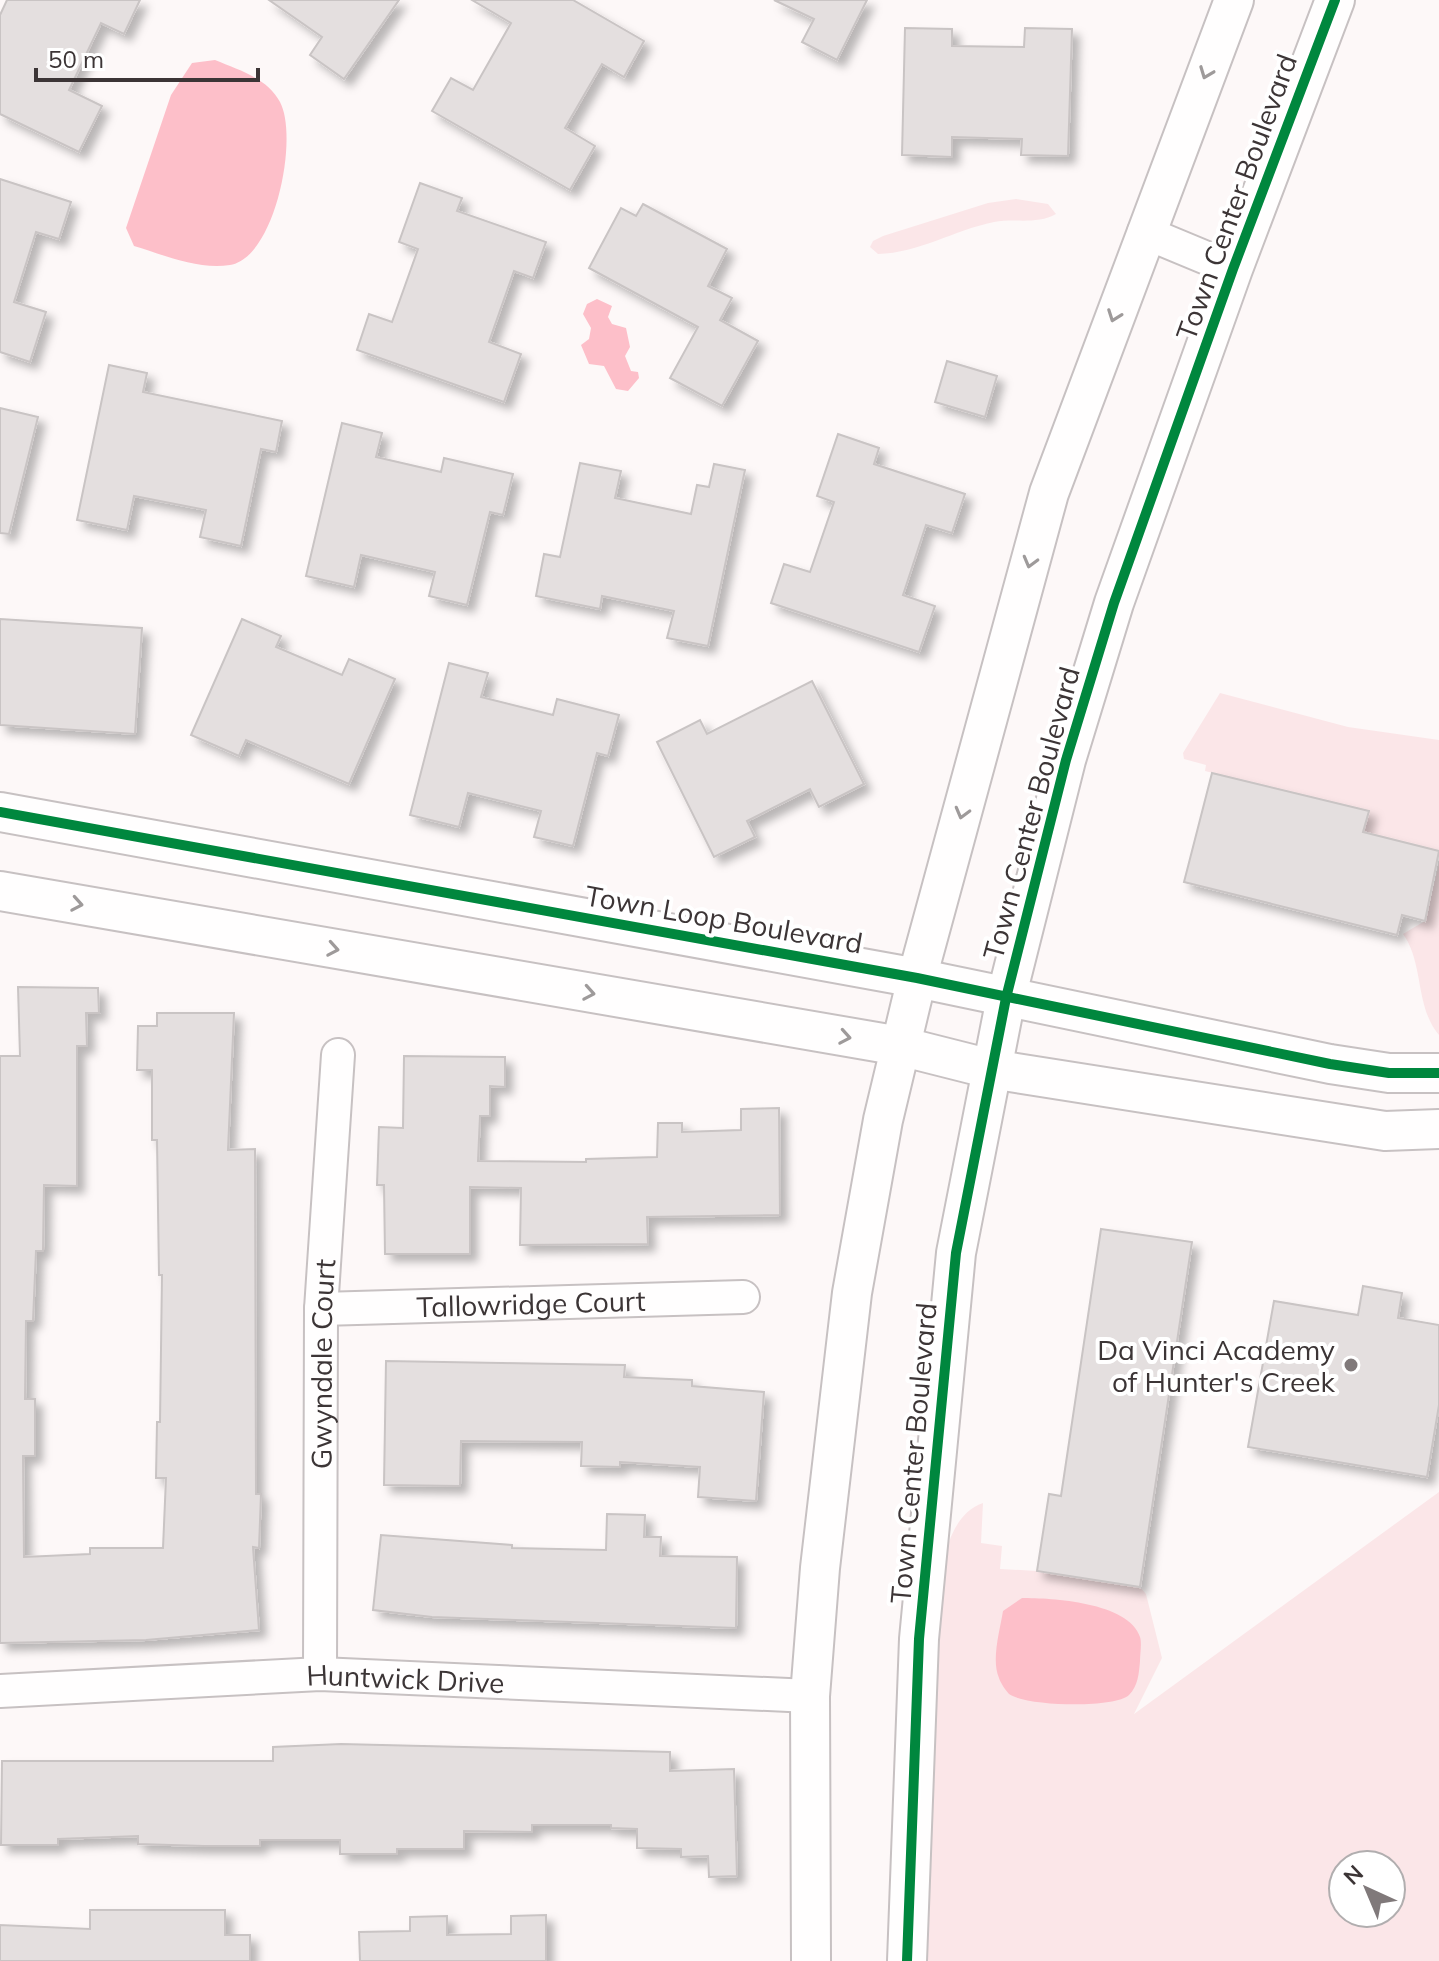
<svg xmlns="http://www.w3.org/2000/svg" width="1439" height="1961" font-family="Mulish,sans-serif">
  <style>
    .green { fill: #fbe6e8; fill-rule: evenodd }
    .water { fill: #fdbfc9 }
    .building { fill: #e4dfdf; stroke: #c9c4c4; stroke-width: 2; filter: url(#shadow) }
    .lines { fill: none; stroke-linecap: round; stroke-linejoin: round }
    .minor-casing { stroke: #c7c1c2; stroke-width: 36 }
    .tertiary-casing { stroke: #c7c1c2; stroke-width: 42 }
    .minor { stroke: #fffefe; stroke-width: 32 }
    .tertiary { stroke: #fffefe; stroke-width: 38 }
    .cycleway-casing { stroke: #fff; stroke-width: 15 }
    .cycleway { stroke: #00873e; stroke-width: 10 }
    .oneway { stroke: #9e9a9a }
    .poi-dot { fill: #80797a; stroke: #fff; stroke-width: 3 }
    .labels { text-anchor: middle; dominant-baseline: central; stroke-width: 8; stroke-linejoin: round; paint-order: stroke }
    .street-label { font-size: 28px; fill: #3c3536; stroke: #fff }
    .poi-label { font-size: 28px; fill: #3c3536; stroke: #fff; text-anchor: end }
  </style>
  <defs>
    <filter id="shadow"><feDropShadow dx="7" dy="7" stdDeviation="4" flood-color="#0004"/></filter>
  </defs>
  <rect width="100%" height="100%" fill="#fdf8f8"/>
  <g class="green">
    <path d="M 1016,199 L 1048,204 L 1056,214 C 1037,225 1015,218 994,222 C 954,230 919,253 878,254 L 870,247 L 873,241 L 883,236 L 988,203 Z"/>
    <polygon points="1220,693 1348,727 1439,740 1439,851 1363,832 1368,811 1205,771 1206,765 1184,759 1183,753"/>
    <path d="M 1439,864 L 1439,1035 C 1415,1007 1424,963 1403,934 L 1425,921 Z"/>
    <path d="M 1439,1492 L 1439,1961 L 927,1961 L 927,1899 L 943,1560 C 950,1537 958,1512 983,1503 L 981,1543 L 1002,1546 L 1000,1569 L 1037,1571 L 1140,1587 L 1146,1594 L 1162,1658 L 1134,1714 ZM 1343,1865 L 1391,1865 L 1391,1913 L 1343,1913 Z"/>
  </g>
  <g class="water">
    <path d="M 215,60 C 239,70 267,78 280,102 C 299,138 275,258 230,265 C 198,270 164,255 134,246 L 126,228 L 171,95 L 192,63 Z"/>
    <polygon points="597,299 612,306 608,317 612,324 626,328 630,347 625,356 631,371 638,372 639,378 628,391 616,389 604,366 589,364 581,345 589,339 591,328 583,314 587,304"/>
    <path d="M 1022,1598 C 1051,1598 1129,1602 1140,1637 C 1142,1643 1140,1654 1140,1661 C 1139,1673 1138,1686 1129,1695 C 1114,1709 1025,1706 1009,1694 C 1006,1691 1000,1682 999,1678 C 991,1660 1000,1630 1003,1611 Z"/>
  </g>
  <g class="building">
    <polygon points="7,0 140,0 124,34 101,23 69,90 102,106 79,152 0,114 0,15"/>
    <polygon points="269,0 399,0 344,79 310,55 322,37"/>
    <polygon points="472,0 573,0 644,41 624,77 602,64 565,128 595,146 570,190 432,111 451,78 473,90 511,23"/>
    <polygon points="774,0 867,0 837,60 802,42 814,19"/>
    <polygon points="905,28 952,29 952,46 1024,47 1025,28 1072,29 1068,156 1021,155 1022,139 952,137 952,157 902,155"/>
    <polygon points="0,179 71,202 59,239 36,232 14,302 46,312 30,362 0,352"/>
    <polygon points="420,183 462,198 457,211 546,242 533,278 514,271 489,342 521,354 504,402 357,350 369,314 392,322 418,249 399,242"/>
    <polygon points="643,204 727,249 708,286 732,298 720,320 758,341 722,406 670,378 698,327 589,268 621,208 636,216"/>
    <polygon points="947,361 997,376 985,417 935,402"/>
    <polygon points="109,365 147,373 143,392 282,421 276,452 261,449 241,546 200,537 206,510 134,496 127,530 77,520"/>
    <polygon points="0,408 38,417 9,534 0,533"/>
    <polygon points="342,423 382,433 376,457 441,472 444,458 513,474 503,515 490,512 467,605 429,596 435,572 361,555 354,587 306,576"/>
    <polygon points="838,434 879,448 874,464 965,494 952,533 926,525 903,595 935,606 919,652 771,603 784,564 810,572 834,502 817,496"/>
    <polygon points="580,463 621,471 615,498 691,514 697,485 709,487 714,464 745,470 708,646 667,638 674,611 602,596 600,609 536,596 544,554 560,557"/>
    <polygon points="0,619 142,628 135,734 0,725"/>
    <polygon points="242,619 281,636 276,647 342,675 349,659 395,679 349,784 246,740 239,756 191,735"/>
    <polygon points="449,663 488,673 481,697 553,715 557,699 619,715 608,756 597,753 573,846 534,837 541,811 468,793 459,827 410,815"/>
    <polygon points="812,681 864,784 819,807 810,789 747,821 755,837 714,857 657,742 700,720 707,734"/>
    <polygon points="1212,773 1369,811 1363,832 1439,851 1425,921 1402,915 1397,935 1184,882"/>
    <polygon points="18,987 98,988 99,1013 86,1013 87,1046 77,1046 77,1186 44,1185 43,1251 36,1251 33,1321 26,1321 25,1399 35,1399 35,1456 23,1456 24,1557 90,1554 90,1548 163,1548 166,1478 156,1478 157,1422 160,1422 162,1275 159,1275 157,1140 152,1140 152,1070 137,1070 138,1026 157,1026 157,1013 234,1013 228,1150 255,1149 256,1494 261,1494 259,1548 253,1547 259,1630 146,1640 0,1643 0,1056 20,1056"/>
    <polygon points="404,1056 505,1057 505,1087 490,1086 490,1116 480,1116 478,1161 586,1162 586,1159 657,1157 658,1123 682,1123 682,1132 741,1130 741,1109 779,1108 780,1215 647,1217 648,1244 520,1245 521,1188 470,1187 470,1254 385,1254 384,1185 377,1185 379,1127 403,1128"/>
    <polygon points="1101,1229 1192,1242 1140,1587 1037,1571 1049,1494 1061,1496"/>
    <polygon points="1363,1286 1402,1293 1398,1318 1439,1325 1439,1405 1427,1477 1248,1447 1274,1301 1358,1315"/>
    <polygon points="386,1361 625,1365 624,1377 692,1380 692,1386 764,1392 756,1501 698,1497 700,1467 620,1462 620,1467 581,1466 582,1442 461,1441 460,1486 384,1485"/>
    <polygon points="607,1514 645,1515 644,1537 661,1537 660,1556 737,1557 736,1628 432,1617 373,1610 381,1535 512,1545 512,1548 606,1550"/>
    <polygon points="341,1744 670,1752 670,1771 734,1769 737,1876 709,1877 708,1856 681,1857 681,1849 637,1848 637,1829 611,1828 611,1825 532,1825 532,1832 464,1831 464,1849 397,1849 397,1854 340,1854 340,1840 260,1840 260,1846 204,1846 138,1844 138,1836 58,1839 58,1845 1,1845 2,1761 273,1761 273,1747"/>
    <polygon points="90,1910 225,1910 225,1935 250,1935 250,1961 0,1961 0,1925 90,1929"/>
    <polygon points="546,1915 546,1961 360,1961 359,1932 410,1931 410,1917 447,1916 447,1935 511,1934 511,1916"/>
  </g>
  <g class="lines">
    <g class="minor-casing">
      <g id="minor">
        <polyline points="1144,232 1233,269"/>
        <path id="s1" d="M 321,1309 L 743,1297"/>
        <path id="s2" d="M 320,1674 L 321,1309 L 338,1055"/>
        <path id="s3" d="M 0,1691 L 320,1674 L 810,1696"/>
      </g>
    </g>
    <g class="tertiary-casing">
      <g id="tertiary">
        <polyline points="0,812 917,978 1330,1064 1389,1073 1439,1073"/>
        <polyline points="0,891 900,1046 991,1069 1385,1131 1439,1129"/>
        <polyline points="811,1961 810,1696 820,1568 852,1293 883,1120 917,978 1049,493 1234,0"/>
        <polyline points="907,1961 919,1639 956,1253 1006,998 1066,760 1114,603 1233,269 1335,0"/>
      </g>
    </g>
    <use href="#minor" class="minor"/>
    <use href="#tertiary" class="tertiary"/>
    <g class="cycleway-casing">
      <g id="cycleway">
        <polyline points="0,812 917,978 1330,1064 1389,1073 1439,1073"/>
        <polyline points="907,1961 919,1639 956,1253 1006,998 1066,760 1114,603 1233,269 1335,0"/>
      </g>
    </g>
    <use href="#cycleway" class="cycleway"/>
  </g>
  <defs><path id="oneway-chevron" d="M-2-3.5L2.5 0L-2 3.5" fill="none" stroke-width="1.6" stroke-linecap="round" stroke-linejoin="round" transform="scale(2)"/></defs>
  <g class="oneway">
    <use href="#oneway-chevron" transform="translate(1206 73) rotate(111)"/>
    <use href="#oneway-chevron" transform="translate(1114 316) rotate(110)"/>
    <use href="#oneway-chevron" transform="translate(1030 562) rotate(105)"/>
    <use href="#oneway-chevron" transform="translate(962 813) rotate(105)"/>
    <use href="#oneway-chevron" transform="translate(77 904) rotate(10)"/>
    <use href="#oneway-chevron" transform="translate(333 949) rotate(10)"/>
    <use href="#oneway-chevron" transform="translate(589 993) rotate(10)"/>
    <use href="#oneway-chevron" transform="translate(845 1037) rotate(10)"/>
  </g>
  <circle class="poi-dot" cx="1351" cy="1365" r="8"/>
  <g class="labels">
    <g class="street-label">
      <text transform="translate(1236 197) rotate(-70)">Town Center Boulevard</text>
      <text transform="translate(1031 813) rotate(-75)">Town Center Boulevard</text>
      <text transform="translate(724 919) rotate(10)">Town Loop Boulevard</text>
      <text stroke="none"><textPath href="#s1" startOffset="210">Tallowridge Court</textPath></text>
      <text stroke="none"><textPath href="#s2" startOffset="310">Gwyndale Court</textPath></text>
      <text transform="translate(913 1453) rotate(-85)">Town Center Boulevard</text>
      <text stroke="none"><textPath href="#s3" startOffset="406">Huntwick Drive</textPath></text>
    </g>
    <g class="poi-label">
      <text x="1335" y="1349">Da Vinci Academy<tspan x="1335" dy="32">of Hunter's Creek</tspan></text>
    </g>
  </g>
  <g transform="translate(1367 1889) rotate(316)"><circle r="38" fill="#ffffff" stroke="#b1aeaf" stroke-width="2"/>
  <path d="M0-6L14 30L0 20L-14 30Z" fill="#80797a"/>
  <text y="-12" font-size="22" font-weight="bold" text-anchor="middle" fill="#3c3536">N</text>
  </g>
  <path d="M36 68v12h222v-12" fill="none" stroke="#3c3536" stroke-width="4"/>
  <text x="48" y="68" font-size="24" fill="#3c3536" stroke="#ffffff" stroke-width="6" paint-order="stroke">50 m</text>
</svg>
